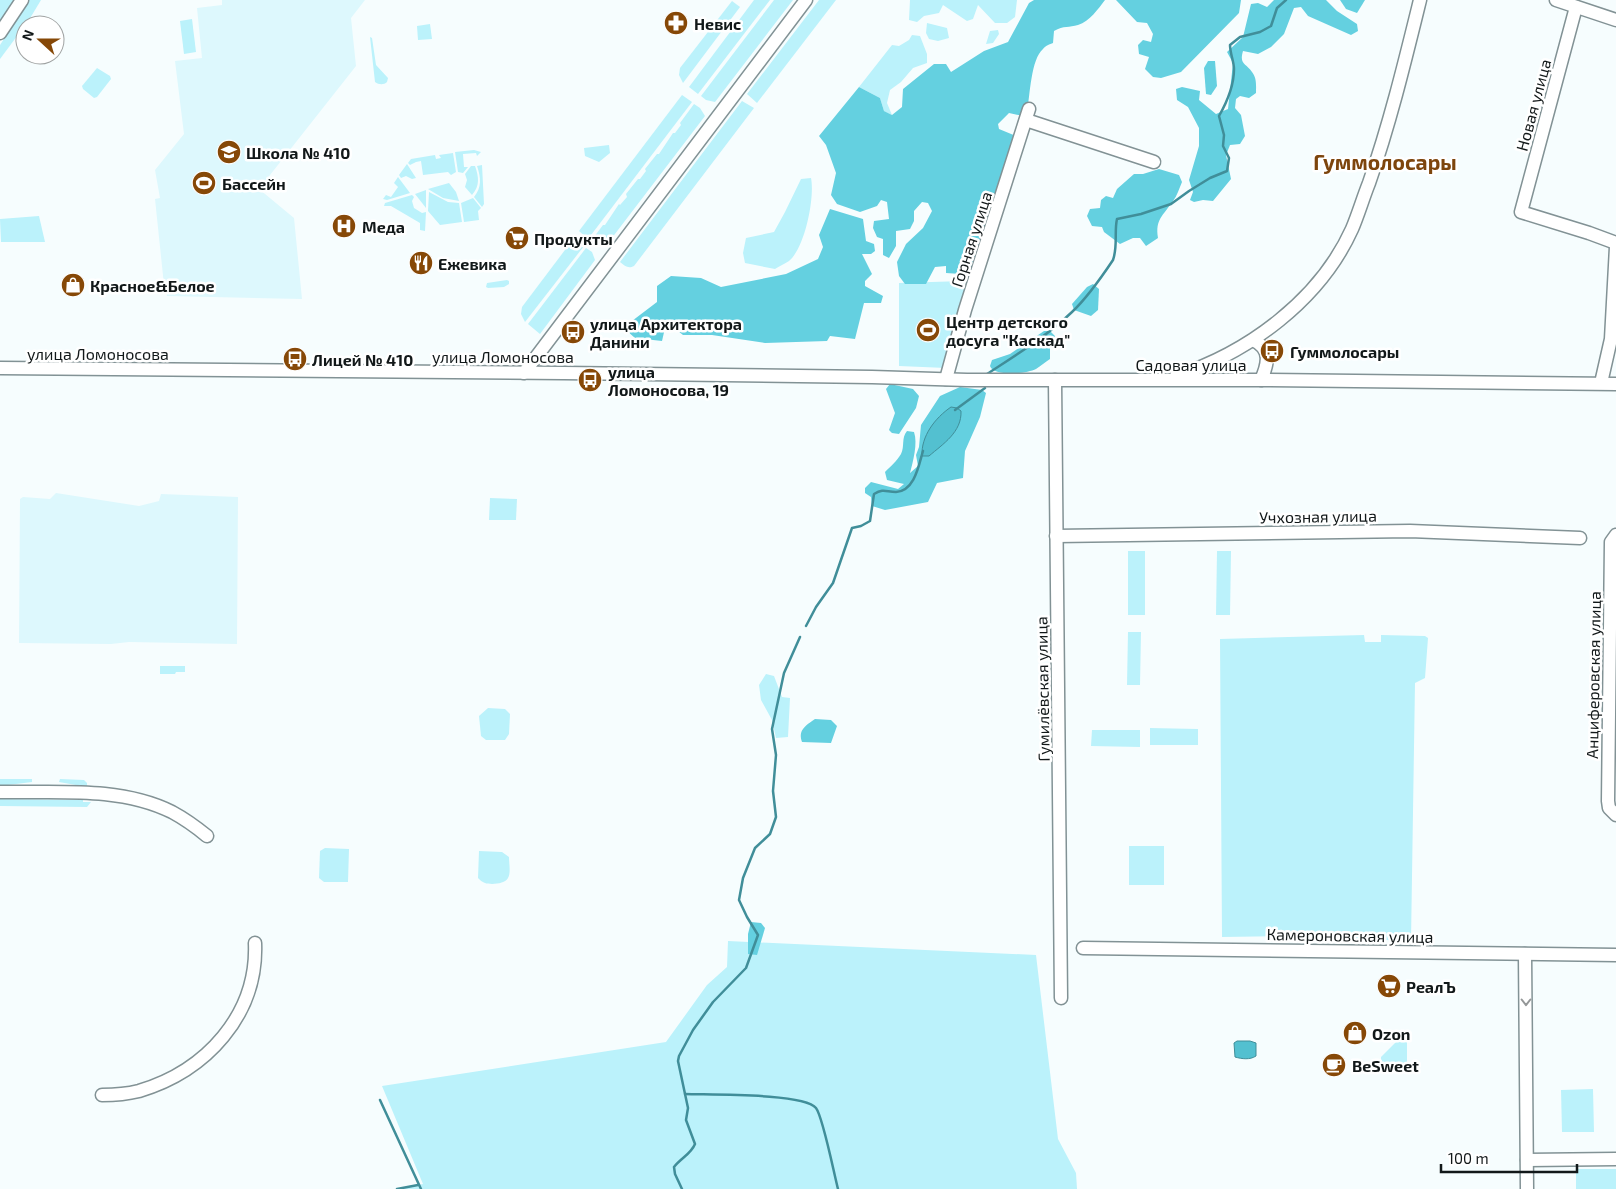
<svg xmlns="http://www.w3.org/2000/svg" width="1616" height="1189" font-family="'Exo 2',sans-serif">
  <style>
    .built { fill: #ddf8fd }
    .green { fill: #bbf2fb }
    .forest { fill: #64d0e0 }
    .water { fill: #53c0d0; stroke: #408e99 }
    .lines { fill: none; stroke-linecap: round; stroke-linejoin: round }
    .stream { stroke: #408e99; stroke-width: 2.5 }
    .minor-casing { stroke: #829295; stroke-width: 15 }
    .minor { stroke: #fff; stroke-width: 12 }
    .oneway { stroke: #949798 }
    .labels { text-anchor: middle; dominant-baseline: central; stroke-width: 5; stroke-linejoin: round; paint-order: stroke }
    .poi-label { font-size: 16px; font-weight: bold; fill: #121819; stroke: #fff; text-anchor: start }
    .street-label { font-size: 16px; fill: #121819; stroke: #fff }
    .district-label { font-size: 21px; font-weight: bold; fill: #7d450d; stroke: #fff }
  </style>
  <rect width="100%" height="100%" fill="#f6fdfe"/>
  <g class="built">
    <polygon points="222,0 365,0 351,18 356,66 259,189 294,218 302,299 167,296 164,285 155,199 160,198 155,170 184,134 175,61 202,58 197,8 222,5"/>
    <polygon points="56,493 139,506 159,501 161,494 238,497 237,644 129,642 111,644 19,643 20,499 23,497 50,499"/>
  </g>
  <g class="green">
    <polygon points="0,0 15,0 0,22"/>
    <polygon points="29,0 41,0 29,20 0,59 0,45"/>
    <polygon points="754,0 770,0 698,94 689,87"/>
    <polygon points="774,0 793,0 715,102 706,100 701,96"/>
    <polygon points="819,0 836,0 757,103 747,94"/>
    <polygon points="910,0 1017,0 1015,17 1007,23 995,23 978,5 973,19 967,21 943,5 939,13 924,16 917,22 909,20"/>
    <polygon points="732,1 740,7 683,83 679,75 680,68"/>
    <polygon points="192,19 196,52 184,54 180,21"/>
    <polygon points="927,23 947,28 949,38 938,41 929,39 926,33"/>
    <polygon points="430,24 432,39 418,40 417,26"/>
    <polygon points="998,30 999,34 993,43 986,44 990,31"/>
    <polygon points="912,35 920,36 927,54 927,63 913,68 901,82 890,90 887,103 892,115 884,111 880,98 859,87 892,45 899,46 909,40"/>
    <path d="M 370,37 L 372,38 L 376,65 L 388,78 L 387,82 C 384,85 379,85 375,82 Z"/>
    <polygon points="97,68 110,76 111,79 97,97 94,98 83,89 82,86"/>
    <polygon points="682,95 692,102 588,239 579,231"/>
    <path d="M 742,101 L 754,108 L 634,266 C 628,269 625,266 620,262 Z"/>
    <polygon points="694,104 700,108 705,116 605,247 597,245 591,241 603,225 605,225 619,204 620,205 627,197 626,194 638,179 640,179 646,171 645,169 657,154 659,154 673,133 675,133 681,125 680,123"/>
    <polygon points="609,145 610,153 599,162 585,156 584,148"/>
    <polygon points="474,150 481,152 477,156 476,153 463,154 464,167 468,167 463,173 458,172 455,152"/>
    <polygon points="453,153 456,172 451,175 448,172 423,175 421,161 416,162 410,165 408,163 411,159 435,155 436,159 441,158 439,155"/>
    <polygon points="407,164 416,178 412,179 406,176 401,178 399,175"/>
    <path d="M 482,165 L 484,204 L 482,207 L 474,197 C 482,187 481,178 477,166 Z"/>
    <path d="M 471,166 L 475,166 C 479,177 480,186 472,195 L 465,187 L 467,180 L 465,174 Z"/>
    <polygon points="398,177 410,193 387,200 383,199 386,195 391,197 398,187 394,183"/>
    <path d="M 811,178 C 815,197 805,248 789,261 C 785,264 779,266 775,269 L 745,263 L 743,253 L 746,238 L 774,232 L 785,212 L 801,179 Z"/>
    <polygon points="449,183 456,192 459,201 443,198 428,189"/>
    <polygon points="426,190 426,208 415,194"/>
    <polygon points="429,192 448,202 459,203 462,222 440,225 428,211"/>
    <polygon points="412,195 414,197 412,201 414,208 422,213 426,212 425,231 420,230 420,223 391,206 384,206 385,203"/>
    <polygon points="473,198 481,208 478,211 479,220 464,222 461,203"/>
    <polygon points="39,216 45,242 1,242 0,219"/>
    <polygon points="574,238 584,246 525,322 521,314 522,307"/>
    <polygon points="586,248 592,252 595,260 540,334 528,324"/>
    <polygon points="507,280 509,281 509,284 504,287 488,288 486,287 487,283"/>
    <polygon points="964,281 964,291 967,294 946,368 899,366 899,283"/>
    <polygon points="490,498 517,499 516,520 489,520"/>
    <rect x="1128" y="551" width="17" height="64"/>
    <polygon points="1217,551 1231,551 1230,615 1216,615"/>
    <polygon points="1128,632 1141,632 1140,685 1127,685"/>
    <polygon points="1364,635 1365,642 1381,642 1381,635 1425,636 1428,638 1425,678 1415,683 1411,941 1285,936 1222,937 1220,639"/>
    <polygon points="160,666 185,666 185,672 176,672 175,674 160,674"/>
    <polygon points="766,674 774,676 782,697 790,698 788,737 776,738 772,720 761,700 759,685"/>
    <polygon points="488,708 505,709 510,714 509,734 505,740 486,740 481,736 479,716"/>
    <polygon points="1150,728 1198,729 1198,745 1150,745"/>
    <polygon points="1092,730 1140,730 1140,747 1091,746"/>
    <polygon points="0,779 32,779 32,782 0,786"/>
    <polygon points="60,779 84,780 87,783 87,787 59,782"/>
    <polygon points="0,799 83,800 83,802 91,802 87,807 0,806"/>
    <rect x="1129" y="846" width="35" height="39"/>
    <polygon points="325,848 349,849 348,882 324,882 319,878 320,851"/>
    <path d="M 479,851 L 502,852 L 509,857 C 509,863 511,873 508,878 C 505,884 491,885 485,883 C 482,882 480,880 478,878 Z"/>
    <polygon points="728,941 1036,955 1058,1139 1076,1173 1077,1189 396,1189 423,1184 382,1086 666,1042 707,985 727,967"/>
    <polygon points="1400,1038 1407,1039 1407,1063 1384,1063 1381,1061 1381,1057"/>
    <polygon points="1593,1089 1594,1132 1562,1132 1561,1090"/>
    <rect x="1576" y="1169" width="40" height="20"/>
  </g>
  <g class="forest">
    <path d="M 1034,0 L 1105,0 C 1098,9 1090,21 1078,25 C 1069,28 1064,25 1054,31 L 1053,43 C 1050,44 1045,46 1043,49 C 1031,59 1030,95 1027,112 L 1023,116 L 1009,113 L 998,124 L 999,129 L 1016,136 L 974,269 L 965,270 L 961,274 L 946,273 L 946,266 L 935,267 L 926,284 L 905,284 L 899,276 L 897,262 L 906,244 L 923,228 L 932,211 L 928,203 L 922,202 L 914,211 L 914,221 L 910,229 L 896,231 L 896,246 L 889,258 L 883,255 L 883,239 L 877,237 L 873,228 L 874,221 L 889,219 L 887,202 L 881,200 L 877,206 L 860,212 L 837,204 L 831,195 L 836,173 L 826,145 L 819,136 L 859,87 L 880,98 L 884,111 L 892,115 L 902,107 L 903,89 L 934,64 L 946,64 L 951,72 L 984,51 L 1008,42 L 1029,3 Z"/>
    <polygon points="1116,0 1241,0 1239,13 1181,72 1161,78 1153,77 1145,69 1149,57 1139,54 1138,45 1143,40 1151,42 1153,34 1147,23 1137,22"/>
    <path d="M 1274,0 L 1326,0 L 1337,11 L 1357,24 L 1358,31 L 1351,35 L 1308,16 L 1301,7 L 1294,8 L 1284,34 L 1271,47 L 1258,54 L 1243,51 C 1239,65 1246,63 1252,72 C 1257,78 1256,86 1256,93 L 1249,98 L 1240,96 L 1236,99 L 1235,108 L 1241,115 L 1245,136 L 1240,144 L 1230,145 L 1226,155 L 1231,179 L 1213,201 L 1203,200 L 1194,202 L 1190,200 L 1193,192 L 1189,180 L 1199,146 L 1199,128 L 1188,107 L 1177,100 L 1176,89 L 1182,87 L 1200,91 L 1199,100 L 1216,114 L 1228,109 L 1233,63 L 1227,52 L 1243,37 L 1251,4 L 1258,3 L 1267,7 Z"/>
    <polygon points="1340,0 1365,0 1357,13 1346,9"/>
    <polygon points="1208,61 1215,61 1217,86 1211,95 1206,94 1204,68"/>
    <path d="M 1159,169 L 1179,175 L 1182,182 C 1179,189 1177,196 1173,201 C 1163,216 1155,219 1158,238 L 1146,246 L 1140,238 L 1133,238 L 1120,244 L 1104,232 L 1102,227 L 1092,226 L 1087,216 L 1090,209 L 1100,208 L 1101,200 L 1106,196 L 1113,198 L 1117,189 L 1134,174 L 1143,174 Z"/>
    <polygon points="830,209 863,219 866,241 874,244 875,251 871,254 862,254 872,274 865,281 865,286 883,296 881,303 864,303 855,339 830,336 827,341 765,343 712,335 683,335 673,327 665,328 662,341 635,338 627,331 628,324 657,302 657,286 671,276 701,278 721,287 786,274 818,259 823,247 819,235"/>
    <polygon points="1093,284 1099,289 1098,310 1091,316 1074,310 1072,304 1087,287"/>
    <path d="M 1044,331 L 1050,331 L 1055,336 L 1050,346 L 1050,359 C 1045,362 1041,366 1036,369 C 1026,374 994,377 990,366 L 992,360 L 1010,354 Z"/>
    <polygon points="890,384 913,389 919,396 916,408 899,434 892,433 889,430 895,413 886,389"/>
    <path d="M 960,387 L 982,390 L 986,393 L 980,417 L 965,451 L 963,478 L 937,483 L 928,502 L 885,510 L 872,506 L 871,497 L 865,493 L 865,488 L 871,482 L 898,489 L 904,484 L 887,480 L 885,472 C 890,467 897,461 901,454 C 905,446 901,438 907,431 L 914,432 C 918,443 913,462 910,473 L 918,466 L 916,455 L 919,447 L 921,425 L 940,396 Z"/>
    <path d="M 815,719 L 831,720 L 837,726 L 831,743 L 802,742 C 798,730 805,726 815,719 Z"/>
    <polygon points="751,922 761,923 765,928 757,955 748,954 748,934"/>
  </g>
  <g class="water">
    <path d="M 951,407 L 957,408 L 961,411 C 962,432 943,444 929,456 L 922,456 C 921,436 935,418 951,407 Z"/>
    <path d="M 1237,1041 L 1250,1041 L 1256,1043 L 1256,1056 C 1250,1060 1242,1059 1235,1057 L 1234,1043 Z"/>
  </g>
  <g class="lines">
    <g class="stream">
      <path d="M 987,374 C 1016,355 1047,336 1072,312 C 1088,297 1101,278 1113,260 C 1118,246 1114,232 1117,219 L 1141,214 L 1171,204 L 1189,191 L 1210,178 L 1227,171 L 1229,158 L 1223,146 L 1224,135 L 1219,116 C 1227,102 1234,85 1234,69 C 1234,62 1230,53 1230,45 L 1240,37 L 1260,32 L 1271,26 L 1277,8 L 1286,0"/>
      <polyline points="955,410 985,388"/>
      <path d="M 806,626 L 816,607 L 833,583 L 852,528 L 861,526 L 870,521 L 874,494 C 884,488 886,492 896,492 C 915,491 919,464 923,451"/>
      <path d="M 685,1094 C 708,1095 804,1093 816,1108 C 823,1117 834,1174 838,1189"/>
      <polyline points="380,1100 421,1189"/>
      <polyline points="397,1189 418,1185"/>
      <path d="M 682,1189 L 675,1174 L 674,1167 C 681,1158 691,1154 695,1144 L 686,1120 L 688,1108 L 678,1061 L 679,1056 L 693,1030 L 713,1002 L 746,968 L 758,935 L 747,917 L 739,900 L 743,878 L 755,848 L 770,834 L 776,817 L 773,791 L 776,755 L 772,729 L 784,673 L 800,637"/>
    </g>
    <g class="minor-casing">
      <g id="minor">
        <polyline points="1556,0 1616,20"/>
        <polyline points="1576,7 1521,212 1589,233 1616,243"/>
        <polyline points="0,33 22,0"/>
        <polyline points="1026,120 1154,162"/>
        <path d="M 1253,340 C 1272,349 1268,364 1261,380"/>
        <polyline points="0,368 564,373 872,377 967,380 1261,380 1616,384"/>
        <polyline points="524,373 806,0"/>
        <path d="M 1176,376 C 1248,353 1320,300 1352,229 C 1358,215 1363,198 1369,183 C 1390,123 1405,61 1420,0"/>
        <polyline points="946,379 965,310 1029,109"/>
        <polyline points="1055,380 1061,998"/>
        <polyline points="1601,383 1611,339 1616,247"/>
        <polyline points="1616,535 1611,542 1608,801 1609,808 1616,815"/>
        <polyline points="1056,536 1410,531 1580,538"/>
        <path d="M 0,792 C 56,793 120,786 172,812 C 185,819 196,827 207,836"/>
        <polyline points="1083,948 1616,955"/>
        <polyline points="1525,954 1527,1189"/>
        <path d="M 102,1095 C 114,1095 127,1094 139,1091 C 206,1071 258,1015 255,943"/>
        <polyline points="1527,1160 1616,1159"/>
      </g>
    </g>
    <use href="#minor" class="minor"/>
  </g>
  <defs><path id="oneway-chevron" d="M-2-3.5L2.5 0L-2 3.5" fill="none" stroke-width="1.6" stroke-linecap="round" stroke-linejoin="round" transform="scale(1.25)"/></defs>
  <use class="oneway" href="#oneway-chevron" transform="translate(1526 1002) rotate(90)"/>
  <defs>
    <g id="pharmacy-disc" transform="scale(1.25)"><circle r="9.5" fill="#864807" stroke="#fff"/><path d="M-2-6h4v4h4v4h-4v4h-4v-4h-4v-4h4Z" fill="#fff"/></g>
    <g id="school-disc" transform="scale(1.25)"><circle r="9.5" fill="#864807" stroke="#fff"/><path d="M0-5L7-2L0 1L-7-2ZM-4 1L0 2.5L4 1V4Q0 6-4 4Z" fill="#fff"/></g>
    <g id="stadium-disc" transform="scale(1.25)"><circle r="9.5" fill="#864807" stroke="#fff"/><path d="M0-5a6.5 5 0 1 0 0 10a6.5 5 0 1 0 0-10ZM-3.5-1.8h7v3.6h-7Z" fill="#fff"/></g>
    <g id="hospital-disc" transform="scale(1.25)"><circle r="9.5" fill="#864807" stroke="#fff"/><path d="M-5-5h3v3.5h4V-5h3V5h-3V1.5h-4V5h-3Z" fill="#fff"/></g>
    <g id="supermarket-disc" transform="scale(1.25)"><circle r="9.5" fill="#864807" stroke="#fff"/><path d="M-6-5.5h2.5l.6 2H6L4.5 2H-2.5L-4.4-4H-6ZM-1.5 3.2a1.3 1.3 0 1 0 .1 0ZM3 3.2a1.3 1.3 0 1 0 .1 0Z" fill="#fff"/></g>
    <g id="restaurant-disc" transform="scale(1.25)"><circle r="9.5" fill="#864807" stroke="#fff"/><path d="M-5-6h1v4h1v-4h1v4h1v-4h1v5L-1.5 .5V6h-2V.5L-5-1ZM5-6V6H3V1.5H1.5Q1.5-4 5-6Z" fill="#fff"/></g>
    <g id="shop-disc" transform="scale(1.25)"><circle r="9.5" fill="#864807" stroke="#fff"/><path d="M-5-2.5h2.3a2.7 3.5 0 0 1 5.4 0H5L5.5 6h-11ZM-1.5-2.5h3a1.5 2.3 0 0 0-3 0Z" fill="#fff"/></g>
    <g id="bus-disc" transform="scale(1.25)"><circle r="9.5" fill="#864807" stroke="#fff"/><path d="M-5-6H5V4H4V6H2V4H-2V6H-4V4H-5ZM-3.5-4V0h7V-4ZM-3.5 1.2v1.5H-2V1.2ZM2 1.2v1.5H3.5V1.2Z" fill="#fff"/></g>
    <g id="cafe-disc" transform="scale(1.25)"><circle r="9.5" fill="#864807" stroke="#fff"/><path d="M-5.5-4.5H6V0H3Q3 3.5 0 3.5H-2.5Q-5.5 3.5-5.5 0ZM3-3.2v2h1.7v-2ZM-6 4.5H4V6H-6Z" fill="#fff"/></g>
  </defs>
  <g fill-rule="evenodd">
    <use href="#pharmacy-disc" x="676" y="23"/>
    <use href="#school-disc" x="229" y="152"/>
    <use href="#stadium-disc" x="204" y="183"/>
    <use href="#hospital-disc" x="344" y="226"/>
    <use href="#supermarket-disc" x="517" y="238"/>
    <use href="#restaurant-disc" x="421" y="263"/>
    <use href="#shop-disc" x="73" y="285"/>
    <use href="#stadium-disc" x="928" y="330"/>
    <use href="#bus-disc" x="573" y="332"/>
    <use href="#bus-disc" x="1272" y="351"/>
    <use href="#bus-disc" x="295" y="359"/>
    <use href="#bus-disc" x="590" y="380"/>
    <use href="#supermarket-disc" x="1389" y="986"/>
    <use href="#shop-disc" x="1355" y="1033"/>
    <use href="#cafe-disc" x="1334" y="1065"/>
  </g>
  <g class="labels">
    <g class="poi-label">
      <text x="694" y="23">Невис</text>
      <text x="246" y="152">Школа № 410</text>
      <text x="222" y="183">Бассейн</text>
      <text x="362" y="226">Меда</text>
      <text x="534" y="238">Продукты</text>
      <text x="438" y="263">Ежевика</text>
      <text x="90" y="285">Красное&amp;Белое</text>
      <text x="946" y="321">Центр детского<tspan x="946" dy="18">досуга "Каскад"</tspan></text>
      <text x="590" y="323">улица Архитектора<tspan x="590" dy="18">Данини</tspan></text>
      <text x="1290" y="351">Гуммолосары</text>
      <text x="312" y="359">Лицей № 410</text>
      <text x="608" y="371">улица<tspan x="608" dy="18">Ломоносова, 19</tspan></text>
      <text x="1406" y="986">РеалЪ</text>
      <text x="1372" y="1033">Ozon</text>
      <text x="1352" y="1065">BeSweet</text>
    </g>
    <g class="street-label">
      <text transform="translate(1533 105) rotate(-75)">Новая улица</text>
      <text transform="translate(971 239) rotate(-72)">Горная улица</text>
      <text x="98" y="353">улица Ломоносова</text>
      <text x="503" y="356">улица Ломоносова</text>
      <text x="1191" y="364">Садовая улица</text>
      <text transform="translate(1318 516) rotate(-1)">Учхозная улица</text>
      <text transform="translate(1593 675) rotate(-89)">Анциферовская улица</text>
      <text transform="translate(1042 689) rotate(-91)">Гумилёвская улица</text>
      <text transform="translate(1350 935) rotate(1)">Камероновская улица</text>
    </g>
    <g class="district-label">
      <text x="1385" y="161">Гуммолосары</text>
    </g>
  </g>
  <g transform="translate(40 40) rotate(291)"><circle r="24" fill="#ffffff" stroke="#a0a3a3"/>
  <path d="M0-4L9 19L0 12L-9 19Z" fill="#864807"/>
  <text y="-8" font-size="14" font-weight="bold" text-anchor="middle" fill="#121819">N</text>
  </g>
  <path d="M1441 1164v8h136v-8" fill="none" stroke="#121819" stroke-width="2.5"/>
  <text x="1448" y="1164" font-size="15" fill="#121819" stroke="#ffffff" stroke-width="4" paint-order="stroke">100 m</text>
</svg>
